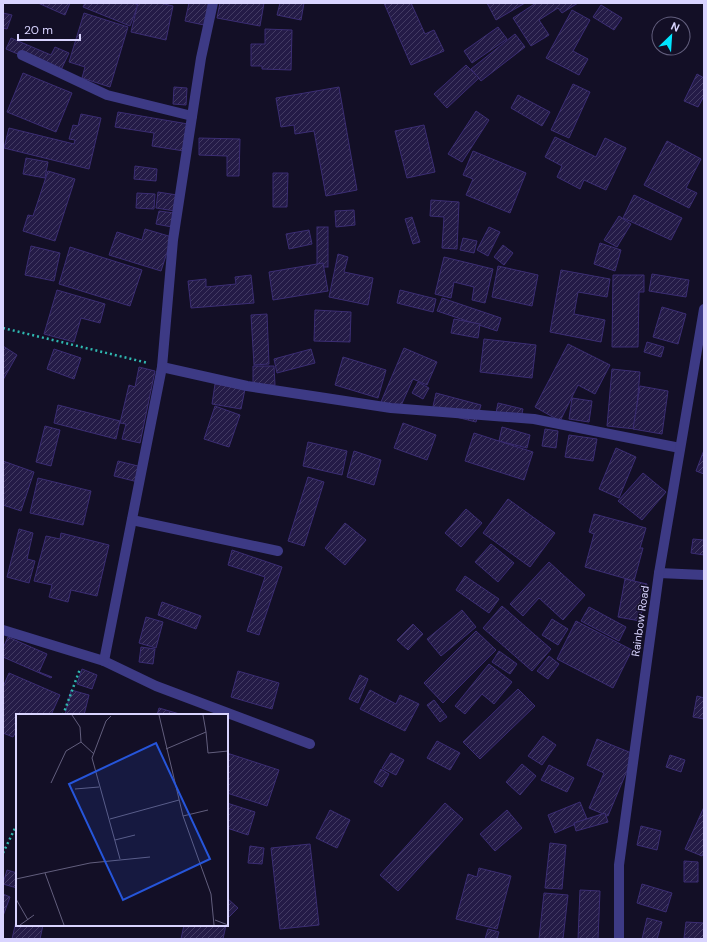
<svg xmlns="http://www.w3.org/2000/svg" width="707" height="942" font-family="'DM Sans',sans-serif">
  <style>
    .building { fill: url(#building-hatch); stroke: #3b2d73 }
    .lines { fill: none; stroke-linecap: round; stroke-linejoin: round }
    .path { stroke: #2fb8b0; stroke-width: 2.5; stroke-dasharray: 2 3; stroke-linecap: butt }
    .street { stroke: #3d3a85; stroke-width: 10 }
    .labels { text-anchor: middle; dominant-baseline: central; stroke-width: 3; stroke-linejoin: round; paint-order: stroke }
    .street-label { font-size: 11px; fill: #d9d4ff; stroke: #130f26 }
    .inset-road { fill: none; stroke: #625e7d; stroke-width: 1 }
    .view { fill: #2655da; fill-opacity: 0.15; stroke: #2655da; stroke-width: 2 }
    .inset-edge { fill: none; stroke: #d9d4ff; stroke-width: 2 }
  </style>
  <defs>
    <pattern id="building-hatch" width="6" height="6" patternUnits="userSpaceOnUse"><rect width="6" height="6" fill="#241b47"/><path d="M-1 1l2-2M0 6l6-6M5 7l2-2" fill="none" stroke="#433b63"/></pattern>
  </defs>
  <rect width="100%" height="100%" fill="#130f26"/>
  <g class="building">
    <polygon points="38,3 70,3 65,15"/>
    <polygon points="85,3 133,3 138,5 130,26 83,7"/>
    <polygon points="138,3 160,3 173,6 166,40 131,32"/>
    <polygon points="189,3 209,3 204,25 185,21"/>
    <polygon points="220,3 264,3 260,26 217,18"/>
    <polygon points="280,3 304,3 301,20 277,15"/>
    <polygon points="384,3 411,3 425,34 434,30 444,51 411,65"/>
    <polygon points="487,3 525,3 496,20"/>
    <polygon points="536,3 578,3 562,13 558,8 539,20 549,35 531,46 513,18"/>
    <polygon points="601,5 622,18 614,30 593,17"/>
    <polygon points="572,10 590,20 573,51 588,59 579,75 546,58"/>
    <polygon points="3,13 12,15 7,29 3,28"/>
    <polygon points="84,13 128,27 110,87 82,78 85,67 69,62"/>
    <polygon points="498,27 507,39 472,63 464,51"/>
    <polygon points="265,29 292,30 291,70 262,69 262,66 251,66 251,44 265,44"/>
    <polygon points="515,34 525,47 481,81 471,69"/>
    <polygon points="11,38 51,55 55,47 69,53 60,72 6,49"/>
    <polygon points="466,65 479,78 447,108 434,94"/>
    <polygon points="23,73 72,93 56,132 7,112"/>
    <polygon points="697,74 704,78 704,96 698,107 684,101"/>
    <polygon points="573,84 590,92 569,138 551,130"/>
    <polygon points="174,87 187,88 186,105 173,104"/>
    <polygon points="339,87 357,190 326,196 314,131 295,134 294,125 281,127 276,98"/>
    <polygon points="518,95 550,112 542,126 511,108"/>
    <polygon points="476,111 489,120 462,162 448,154"/>
    <polygon points="118,112 188,124 184,151 152,146 154,133 115,127"/>
    <polygon points="81,114 101,118 89,169 4,148 9,128 74,144 75,140 69,139 73,125 78,126"/>
    <polygon points="424,125 435,172 407,178 395,131"/>
    <polygon points="555,137 596,157 605,138 626,148 606,190 584,180 580,189 557,177 562,166 545,157"/>
    <polygon points="199,138 240,139 239,176 227,176 227,156 199,155"/>
    <polygon points="667,141 701,159 686,188 697,193 689,208 644,185"/>
    <polygon points="473,151 526,173 510,213 466,195 473,179 463,175"/>
    <polygon points="26,158 48,162 45,178 23,174"/>
    <polygon points="135,166 157,169 156,181 134,179"/>
    <polygon points="48,171 75,179 55,241 23,231 28,215 33,216"/>
    <polygon points="273,173 288,173 287,207 273,207"/>
    <polygon points="158,192 177,195 175,211 156,208"/>
    <polygon points="137,193 155,194 154,209 136,208"/>
    <polygon points="634,195 682,218 671,240 623,218"/>
    <polygon points="431,200 459,202 457,249 442,248 444,217 430,216"/>
    <polygon points="354,210 355,225 336,227 335,211"/>
    <polygon points="159,211 174,213 172,227 156,224"/>
    <polygon points="619,216 631,224 617,247 604,240"/>
    <polygon points="412,217 420,242 413,244 405,219"/>
    <rect x="317" y="227" width="11" height="40"/>
    <polygon points="489,227 500,232 488,256 477,250"/>
    <polygon points="145,229 172,237 161,271 109,255 117,232 142,240"/>
    <polygon points="309,230 312,244 289,249 286,234"/>
    <polygon points="463,238 477,241 474,253 460,250"/>
    <polygon points="600,243 621,250 615,271 594,264"/>
    <polygon points="503,245 513,253 504,265 494,257"/>
    <polygon points="31,246 60,253 54,281 25,275"/>
    <polygon points="70,247 142,270 130,306 59,284"/>
    <polygon points="338,254 348,257 344,272 373,278 368,305 329,297"/>
    <polygon points="444,257 493,269 485,303 472,300 474,287 454,282 451,298 435,294"/>
    <polygon points="323,263 328,291 273,300 269,272"/>
    <polygon points="498,266 538,275 532,306 492,297"/>
    <polygon points="561,270 610,279 607,297 578,292 574,314 605,320 601,342 550,332"/>
    <polygon points="652,274 689,280 686,297 649,291"/>
    <polygon points="251,275 254,303 191,308 188,281 206,279 206,287 236,284 235,277"/>
    <polygon points="613,275 644,275 644,292 639,292 638,347 612,347"/>
    <polygon points="57,290 105,304 100,323 81,318 74,342 44,334"/>
    <polygon points="400,290 436,299 433,312 397,303"/>
    <polygon points="442,298 501,318 497,331 437,311"/>
    <polygon points="662,307 686,314 678,344 653,337"/>
    <polygon points="315,310 351,312 350,342 314,341"/>
    <polygon points="267,314 269,364 254,365 251,315"/>
    <polygon points="454,319 480,324 478,338 451,333"/>
    <polygon points="484,339 536,345 532,378 480,372"/>
    <polygon points="647,342 664,347 661,357 644,352"/>
    <polygon points="568,344 610,365 595,394 578,385 560,421 535,407"/>
    <polygon points="3,346 17,355 3,380"/>
    <polygon points="404,348 437,362 427,385 413,379 399,410 381,402"/>
    <polygon points="54,349 81,358 74,379 47,369"/>
    <polygon points="311,349 315,363 277,373 274,359"/>
    <polygon points="343,357 386,370 378,398 335,385"/>
    <polygon points="253,366 274,366 275,385 253,385"/>
    <polygon points="139,367 155,371 140,443 122,439 126,424 120,423 129,385 135,387"/>
    <polygon points="612,369 640,372 635,429 607,426"/>
    <polygon points="418,382 429,388 423,399 412,393"/>
    <polygon points="215,384 245,389 241,409 212,404"/>
    <polygon points="640,386 668,391 662,434 633,429"/>
    <polygon points="436,393 481,405 476,422 432,411"/>
    <polygon points="572,398 592,401 589,422 569,419"/>
    <polygon points="498,403 523,409 521,418 496,413"/>
    <polygon points="58,405 120,421 116,439 54,423"/>
    <polygon points="215,406 240,415 229,447 204,439"/>
    <polygon points="403,423 436,435 427,460 394,448"/>
    <polygon points="45,426 60,430 51,466 36,462"/>
    <polygon points="502,427 530,435 527,448 499,441"/>
    <polygon points="545,429 558,431 556,448 542,446"/>
    <polygon points="474,433 533,452 524,480 465,461"/>
    <polygon points="569,435 597,439 593,461 565,457"/>
    <polygon points="308,442 347,451 342,475 303,466"/>
    <polygon points="616,448 636,457 619,498 599,489"/>
    <polygon points="704,450 704,474 696,471"/>
    <polygon points="354,451 381,460 374,485 347,477"/>
    <polygon points="3,461 34,472 21,511 3,505"/>
    <polygon points="118,461 142,467 138,482 114,476"/>
    <polygon points="643,473 666,492 642,520 618,501"/>
    <polygon points="308,477 324,482 304,546 288,541"/>
    <polygon points="38,478 91,491 83,525 30,513"/>
    <polygon points="508,499 555,533 530,567 483,533"/>
    <polygon points="466,509 482,523 461,547 445,533"/>
    <polygon points="594,514 646,528 640,548 643,548 634,581 585,567 594,534 589,532"/>
    <polygon points="345,523 366,540 345,565 325,548"/>
    <polygon points="19,529 33,533 27,559 35,561 29,583 7,577"/>
    <polygon points="61,533 109,545 97,596 71,590 68,602 49,597 52,585 34,581 46,536 60,539"/>
    <polygon points="693,539 704,540 704,555 691,553"/>
    <polygon points="491,544 514,563 498,582 475,562"/>
    <polygon points="232,550 282,567 259,635 247,631 265,577 228,565"/>
    <polygon points="549,562 585,595 563,620 539,598 523,616 510,604"/>
    <polygon points="465,576 499,599 489,613 456,590"/>
    <polygon points="625,579 647,584 640,621 618,617"/>
    <polygon points="162,602 201,616 196,629 158,615"/>
    <polygon points="502,606 551,649 532,671 483,628"/>
    <polygon points="589,607 626,627 619,641 581,621"/>
    <polygon points="462,610 476,627 441,656 427,639"/>
    <polygon points="146,617 163,622 156,648 139,643"/>
    <polygon points="552,619 568,629 558,645 542,635"/>
    <polygon points="576,621 632,650 613,688 557,659"/>
    <polygon points="413,624 423,634 408,650 397,640"/>
    <polygon points="476,631 496,650 443,703 424,683"/>
    <polygon points="8,637 47,654 39,672 52,677 51,678 3,657 3,648"/>
    <polygon points="141,647 155,649 153,664 139,662"/>
    <polygon points="499,651 517,664 510,674 492,662"/>
    <polygon points="549,656 559,664 548,679 537,671"/>
    <polygon points="489,664 512,682 494,704 482,694 465,714 455,706"/>
    <polygon points="82,669 97,675 92,689 77,684"/>
    <polygon points="238,671 279,683 272,709 231,697"/>
    <polygon points="9,673 60,695 51,715 17,715 17,730 13,737 3,733 3,687"/>
    <polygon points="360,675 368,679 358,703 349,699"/>
    <polygon points="518,689 535,706 480,759 463,742"/>
    <polygon points="71,690 89,695 84,715 65,715"/>
    <polygon points="370,690 396,704 400,695 419,704 405,731 360,709"/>
    <polygon points="697,696 704,698 704,719 693,717"/>
    <polygon points="434,700 447,717 440,722 427,705"/>
    <polygon points="159,708 183,715 157,715"/>
    <polygon points="543,736 556,745 542,765 528,756"/>
    <polygon points="597,739 634,754 608,816 589,808 604,773 587,765"/>
    <polygon points="437,741 460,753 450,770 427,758"/>
    <polygon points="227,753 279,770 267,806 227,793"/>
    <polygon points="391,753 404,760 396,775 382,768"/>
    <polygon points="670,755 685,760 681,772 666,767"/>
    <polygon points="522,764 536,776 520,795 506,782"/>
    <polygon points="549,765 574,778 567,792 541,780"/>
    <polygon points="381,769 389,774 382,787 374,782"/>
    <polygon points="580,802 587,819 555,833 548,815"/>
    <polygon points="227,803 255,812 248,835 227,828"/>
    <polygon points="445,803 463,819 398,891 380,875"/>
    <polygon points="704,807 704,852 702,856 685,849"/>
    <polygon points="330,810 350,820 337,848 316,838"/>
    <polygon points="507,810 522,828 495,851 480,834"/>
    <polygon points="605,813 608,822 576,831 574,823"/>
    <polygon points="641,826 661,831 657,850 637,845"/>
    <polygon points="550,843 566,845 562,889 545,888"/>
    <polygon points="310,844 319,925 280,929 271,848"/>
    <polygon points="250,846 264,848 262,864 248,863"/>
    <polygon points="684,861 698,862 698,882 684,882"/>
    <polygon points="479,868 511,876 497,929 456,919 468,874 477,877"/>
    <polygon points="7,870 17,873 17,888 3,884"/>
    <polygon points="642,884 672,893 666,912 637,903"/>
    <polygon points="580,890 600,891 598,939 578,939"/>
    <polygon points="544,893 568,895 563,939 539,939"/>
    <polygon points="3,894 10,897 3,916"/>
    <polygon points="227,898 238,908 227,919"/>
    <polygon points="17,917 17,925 43,925 40,939 12,939"/>
    <polygon points="647,918 662,922 657,939 642,939"/>
    <polygon points="686,922 704,923 704,939 684,938"/>
    <polygon points="184,925 226,925 223,939 181,939"/>
    <polygon points="488,929 499,932 497,939 485,939"/>
  </g>
  <g class="lines">
    <g class="path">
      <polyline points="3,328 148,363"/>
      <polyline points="63,715 80,669"/>
      <polyline points="3,853 17,824"/>
    </g>
    <g class="street">
      <polyline points="22,55 107,95 192,116"/>
      <polyline points="162,367 247,386 391,408 534,419 680,448"/>
      <polyline points="132,520 278,551"/>
      <polyline points="659,573 704,575"/>
      <polyline points="3,630 104,661 156,686 310,744"/>
      <polyline points="104,661 162,367 173,240 201,58 213,3"/>
      <polyline points="619,939 619,865 659,573 704,309"/>
    </g>
  </g>
  <g class="labels">
    <g class="street-label">
      <text transform="translate(640 621) rotate(-82)">Rainbow Road</text>
    </g>
  </g>
  <g transform="translate(16 714)">
    <rect width="212" height="212" fill="#130f26"/>
    <path class="inset-road" d="M 143,1 L 167,102 L 195,180 L 198,211M 95,2 L 90,7 L 76,44 L 104,145M 190,18 L 192,39 L 212,37M 65,28 L 78,40M 150,35 L 190,18 L 187,1M 35,69 L 50,37 L 65,28 L 64,13 L 56,1M 59,75 L 83,73M 167,102 L 192,96M 94,105 L 163,86M 99,126 L 119,121M 29,159 L 48,211M 0,165 L 74,149 L 134,143M 0,185 L 12,206M 199,206 L 212,211M 4,211 L 18,201"/>
    <path class="view" d="M 140,29 L 194,145 L 107,186 L 53,70 Z"/>
    <rect width="212" height="212" class="inset-edge"/>
  </g>
  <rect width="707" height="942" fill="none" stroke="#d9d4ff" stroke-width="8"/>
  <g transform="translate(671 36) rotate(25)"><circle r="19" fill="#130f26" stroke="#625e7d"/>
  <path d="M0-3L7 15L0 10L-7 15Z" fill="#00e5ff"/>
  <text y="-6" font-size="11" font-weight="bold" text-anchor="middle" fill="#d9d4ff">N</text>
  </g>
  <path d="M18 34v6h62v-6" fill="none" stroke="#d9d4ff" stroke-width="2"/>
  <text x="24" y="34" font-size="12" fill="#d9d4ff" stroke="#130f26" stroke-width="3" paint-order="stroke">20 m</text>
</svg>
